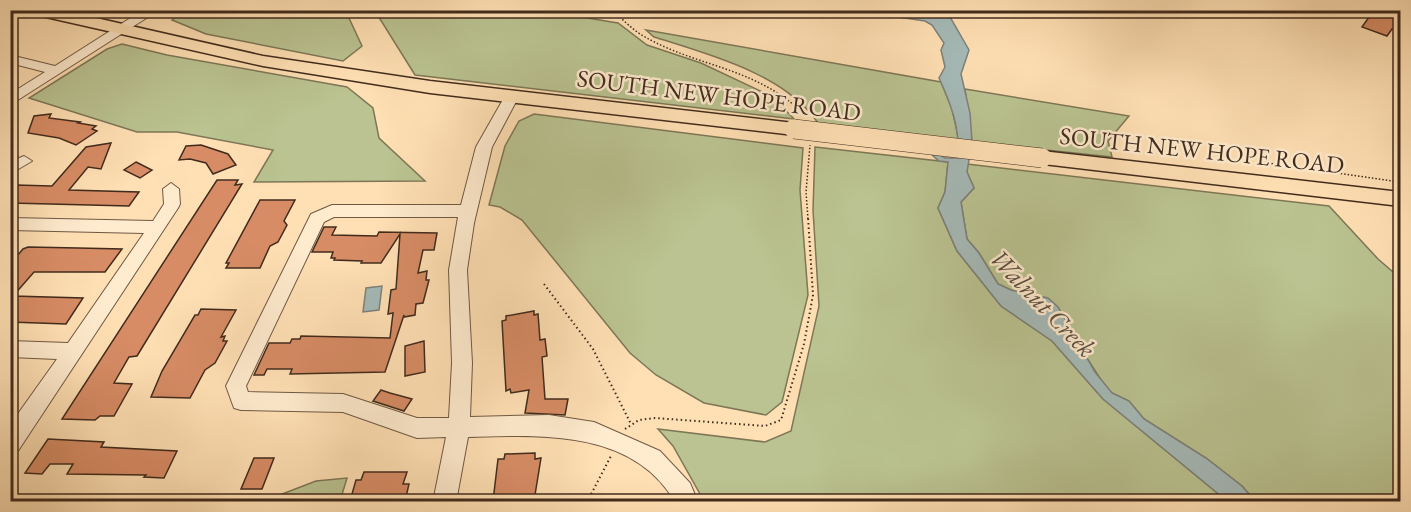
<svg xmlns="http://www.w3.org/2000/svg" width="1411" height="512" font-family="'EB Garamond',serif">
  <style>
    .green { fill: #bac391; stroke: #7e7757; stroke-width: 1.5 }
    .water { fill: #a5bab8; stroke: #7d817a; stroke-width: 1.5 }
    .building { fill: #d78c65; stroke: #412b1d; stroke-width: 1.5 }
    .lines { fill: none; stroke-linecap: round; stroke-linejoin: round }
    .minor-casing { stroke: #705843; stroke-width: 2 }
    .major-casing { stroke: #412b1d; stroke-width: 3 }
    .path-far1 { stroke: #412b1d; stroke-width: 1.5; stroke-dasharray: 1.5 2; stroke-linecap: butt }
    .path { stroke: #412b1d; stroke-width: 2; stroke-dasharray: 1.5 3; stroke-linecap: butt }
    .minor { fill: #ffebce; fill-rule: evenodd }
    .major { fill: #ffe0b4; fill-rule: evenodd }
    .major-bridge-casing { stroke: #412b1d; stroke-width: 20; stroke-linecap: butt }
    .major-bridge { stroke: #ffe0b4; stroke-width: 19 }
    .labels { text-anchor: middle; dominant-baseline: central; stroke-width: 5; stroke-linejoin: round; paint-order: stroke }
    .street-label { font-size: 24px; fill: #412b1d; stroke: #ffebce }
    .water-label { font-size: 26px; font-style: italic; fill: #5a4f44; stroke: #ffebce }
  </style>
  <rect width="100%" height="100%" fill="#ffe0b4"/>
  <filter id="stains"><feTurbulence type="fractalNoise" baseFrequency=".00333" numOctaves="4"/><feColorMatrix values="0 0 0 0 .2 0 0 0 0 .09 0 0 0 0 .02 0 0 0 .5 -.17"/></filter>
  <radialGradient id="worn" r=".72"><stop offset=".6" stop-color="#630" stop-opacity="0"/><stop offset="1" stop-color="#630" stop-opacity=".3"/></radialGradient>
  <g class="green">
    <polygon points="183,11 343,11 348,16 362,46 343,61 206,34 172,20"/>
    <polygon points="375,11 544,11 618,23 647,45 701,63 773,97 794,119 415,75"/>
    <path d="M 646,30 L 941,82 L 952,109 L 959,140 L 818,123 C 785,74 708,54 654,37 Z"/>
    <polygon points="122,44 167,55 347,87 373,108 379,138 425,181 254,182 273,150 177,132 137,132 29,98 107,49"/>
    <polygon points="965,89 1129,116 1108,141 1112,157 972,142"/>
    <polygon points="534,114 803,148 800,190 808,295 782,402 766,415 704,403 656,375 630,353 522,220 500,207 489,205 505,146 519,121"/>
    <polygon points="815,147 948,162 945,192 938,208 957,251 1001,306 1052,341 1103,399 1227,501 704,501 673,446 658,429 765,442 791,431 819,306 813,210"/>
    <polygon points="967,164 1329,206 1378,259 1400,278 1400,501 1255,501 1242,486 1206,458 1144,419 1129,401 1112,393 1105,386 1070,332 1063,315 1033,293 1011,290 998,284 979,253 967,239 961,202 974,188 967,172"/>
    <polygon points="347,478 340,501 264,501 316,481"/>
  </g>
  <g class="water">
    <path d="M 857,11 L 926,11 L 950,17 L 969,50 L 961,74 L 970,113 L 972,142 L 967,172 L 974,188 L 961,202 L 967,239 L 979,253 L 998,284 L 1011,290 L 1048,298 L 1058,307 L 1095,372 L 1112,393 L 1129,401 L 1144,419 L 1206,458 L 1242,486 L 1255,501 L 1227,501 L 1103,399 L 1052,341 L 1001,306 L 957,251 L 938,208 L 945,192 L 948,162 L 939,161 L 931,154 L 936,152 L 945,158 L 958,158 C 960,128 951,104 939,78 L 945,67 L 941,50 L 944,43 L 932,25 L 925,21 Z"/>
    <polygon points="382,286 379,310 363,312 366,288"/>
  </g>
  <g class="building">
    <polygon points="1374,10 1401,18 1401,27 1397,31 1392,29 1387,36 1362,27"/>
    <polygon points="51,114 49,118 80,122 78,123 96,126 92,129 97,131 76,145 59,138 28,133 34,116"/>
    <polygon points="111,143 101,169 88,167 69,190 139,192 129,206 10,203 10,191 16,185 52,186 86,147"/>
    <polygon points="201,145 228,154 236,165 213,174 206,163 190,159 179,160 186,146"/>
    <polygon points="136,162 152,170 140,178 124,170"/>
    <polygon points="217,180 238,180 235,185 242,184 137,356 129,357 114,383 132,384 114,416 100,416 95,420 62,419"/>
    <polygon points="260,200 295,200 284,221 287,225 278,242 270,246 260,268 226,268 229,263 226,263"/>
    <polygon points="324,227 336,227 332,235 377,236 379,232 437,233 434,250 423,250 418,273 427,271 426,280 429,280 423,303 416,304 415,315 404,317 404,315 385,372 290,374 292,369 267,369 264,375 254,375 269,343 290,343 292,339 300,339 301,336 390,338 393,313 388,314 391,290 396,289 400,234 381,263 361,263 362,261 334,260 335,258 331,258 333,252 312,252"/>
    <polygon points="28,247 78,248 122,249 105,272 34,272 13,296 83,298 66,324 10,322 10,264 23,249"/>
    <polygon points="201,309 236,310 221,337 225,336 223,341 227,341 215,363 205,370 190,398 151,397 162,371 195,315 198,315"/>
    <polygon points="534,311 534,315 538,314 540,340 545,339 547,356 542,357 545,399 568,399 565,415 525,413 529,390 511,393 510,389 506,391 502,321 506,320 506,316"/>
    <polygon points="424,341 425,372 405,376 405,346"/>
    <polygon points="381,390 390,393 412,399 404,411 373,401"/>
    <polygon points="48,439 104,442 101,447 177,451 164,478 144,477 146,475 67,474 73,464 50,464 42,474 25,473"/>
    <polygon points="535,453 535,459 541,458 534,501 493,501 498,459 504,459 505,454"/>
    <polygon points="254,458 274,458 262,489 241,489"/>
    <polygon points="364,472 407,472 403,484 409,484 406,497 398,497 397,501 350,501 356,480 361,480"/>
  </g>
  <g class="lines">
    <g class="minor-casing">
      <g id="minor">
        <polygon points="143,10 159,10 10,105 10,94 45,72 10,63 10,55 55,66"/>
        <path d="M 512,91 L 519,96 L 492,147 L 474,223 L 467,270 L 472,363 L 470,417 L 549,415 L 594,422 L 660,451 L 690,483 L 698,502 L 675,502 C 633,429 540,435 468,437 L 456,502 L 433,502 L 446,437 L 417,438 L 343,412 L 241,410 L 234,408 L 226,386 L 311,214 L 332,205 L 461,205 L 476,147 L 505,96 ZM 334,217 L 458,217 L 449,270 L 452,363 L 449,418 L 417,418 L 343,394 L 248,392 L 246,386 L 324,222 Z"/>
        <polygon points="24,156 32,161 10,174 10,162"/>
        <polygon points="171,183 179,189 180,204 178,208 18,451 10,454 10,425 57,359 10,357 10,341 68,343 144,233 10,230 10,218 153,221 164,204 163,189"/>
      </g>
    </g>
    <g class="major-casing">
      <g id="major">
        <polygon points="29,10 61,10 263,56 430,81 794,123 801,125 804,129 801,133 794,135 430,93 263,66 37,15"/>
        <polygon points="1042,151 1400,192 1400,206 1035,163 1032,158 1035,153"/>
      </g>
    </g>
    <g class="path-far1">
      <path d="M 612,10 C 621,18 630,27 640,34 C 696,68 753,65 804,114"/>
      <polyline points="1261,162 1400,182"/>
      <polyline points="808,219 806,192 810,145"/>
    </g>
    <g class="path">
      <polyline points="544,284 593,349 631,424"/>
      <polyline points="625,429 639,420 655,418 765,426 781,420 804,344 813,295 808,217"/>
      <polyline points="587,502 611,456"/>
    </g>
    <use href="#minor" class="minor"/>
    <use href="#major" class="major"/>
    <g class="major-bridge-casing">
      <polyline id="major-bridge" points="794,129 1042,158"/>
    </g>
    <use href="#major-bridge" class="major-bridge"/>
  </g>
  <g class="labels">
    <g class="street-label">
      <text transform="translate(719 95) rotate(7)">SOUTH NEW HOPE ROAD</text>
      <text transform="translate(1202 150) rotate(6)">SOUTH NEW HOPE ROAD</text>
    </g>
    <g class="water-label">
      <text transform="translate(1043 303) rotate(46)">Walnut Creek</text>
    </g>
  </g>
  <rect width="1411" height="512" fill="none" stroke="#ffe0b4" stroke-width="36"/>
  <rect x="12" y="12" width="1387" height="488" fill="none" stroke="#412b1d" stroke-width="3"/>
  <rect x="18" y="18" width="1375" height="476" fill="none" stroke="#412b1d" stroke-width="1.5"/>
  <rect width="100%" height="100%" filter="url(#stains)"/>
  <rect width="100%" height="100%" fill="url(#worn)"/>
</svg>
